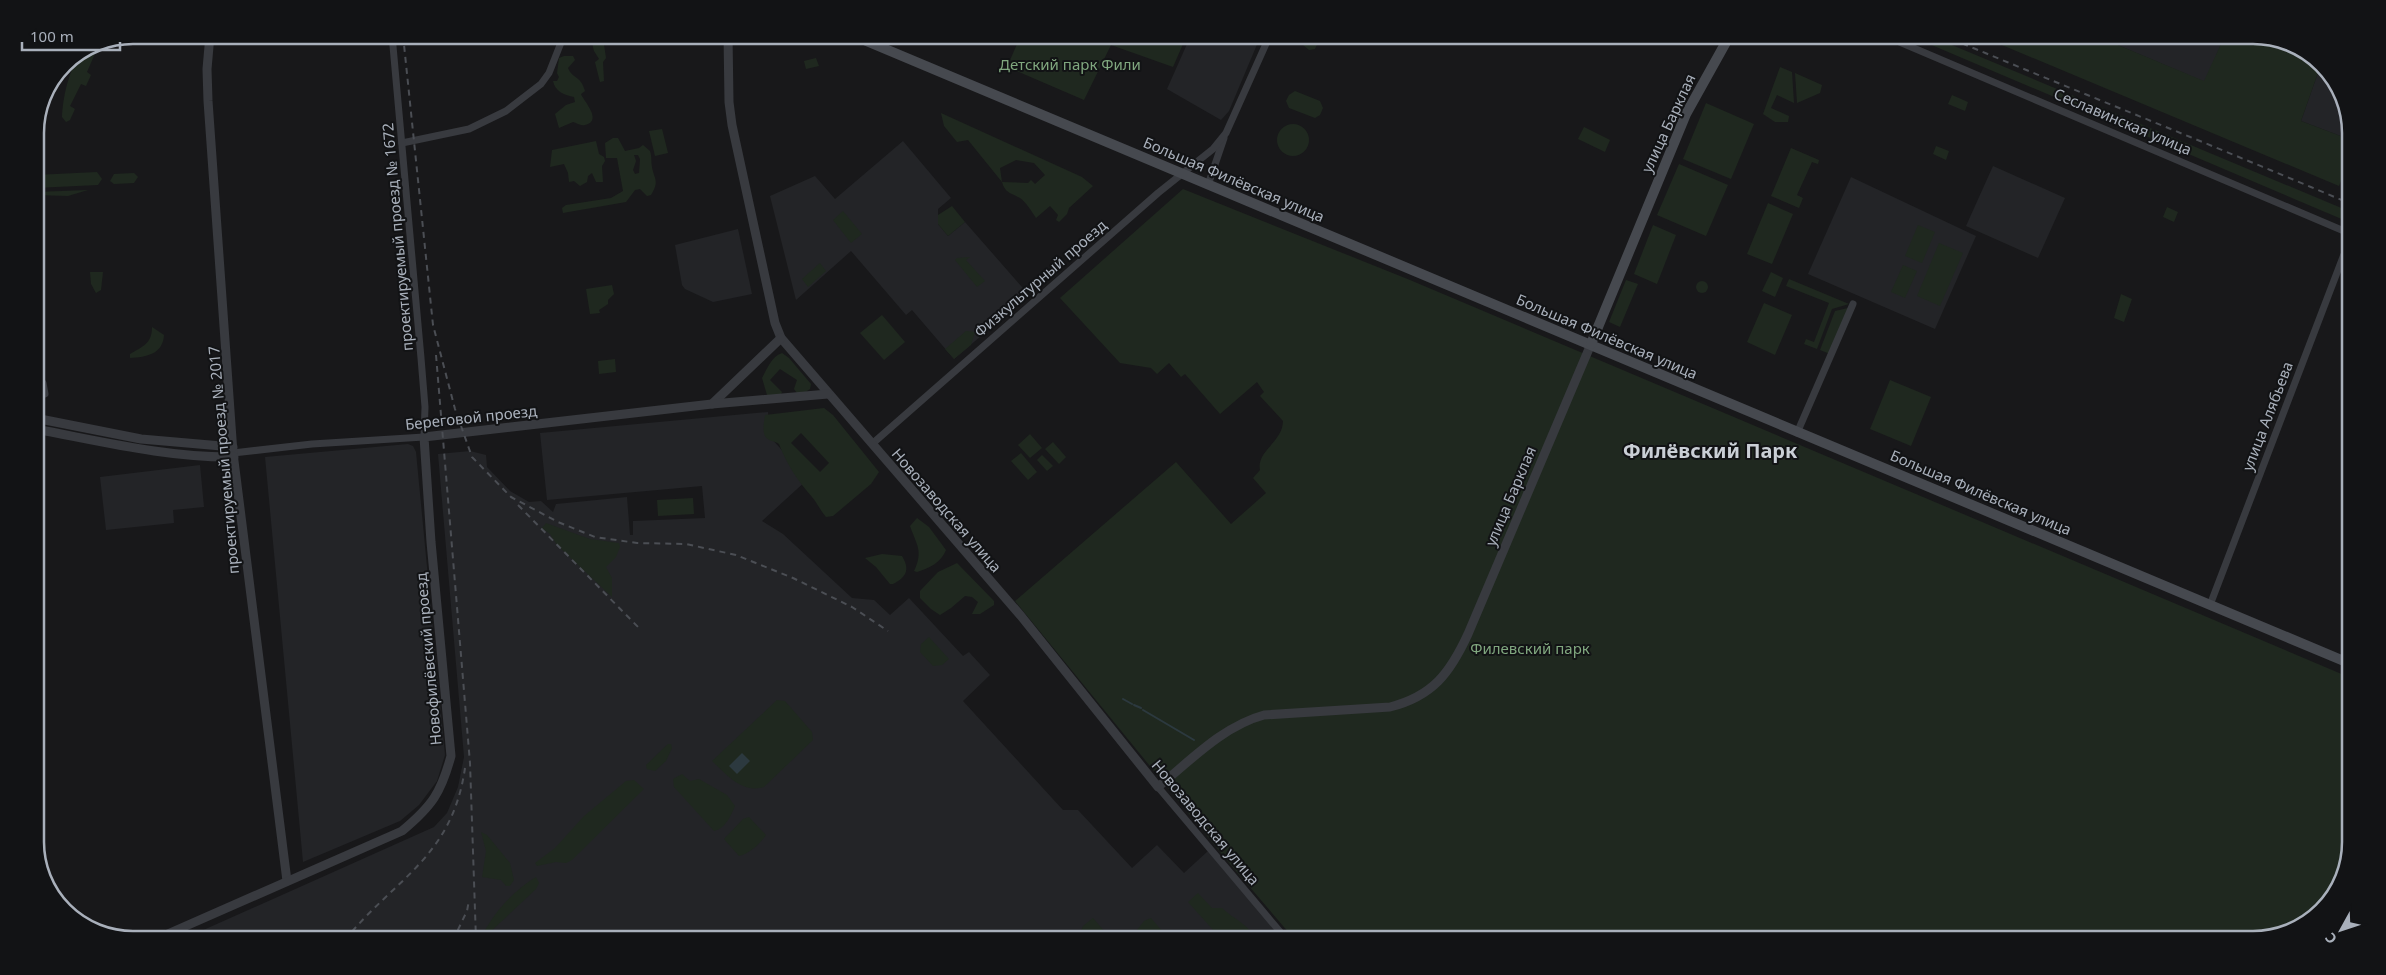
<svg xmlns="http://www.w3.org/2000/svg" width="2386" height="975" font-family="'Noto Sans',sans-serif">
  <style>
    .built { fill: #232427 }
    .green { fill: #1f281f; fill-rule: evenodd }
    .water { fill: #2c393f }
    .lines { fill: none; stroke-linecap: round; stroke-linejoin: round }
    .stream { stroke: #2c393f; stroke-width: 2 }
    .minor { stroke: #383a3f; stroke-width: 7 }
    .tertiary { stroke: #383a3f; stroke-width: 9 }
    .secondary { stroke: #46494f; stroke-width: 10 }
    .rail { stroke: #4b4e54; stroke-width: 2; stroke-dasharray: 6 5; stroke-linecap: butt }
    .labels { text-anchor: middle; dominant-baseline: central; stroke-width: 4; stroke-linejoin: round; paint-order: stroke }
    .park-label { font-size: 15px; fill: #80a77f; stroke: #121315 }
    .street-label { font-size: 15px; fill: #a9b0bb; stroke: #121315 }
    .district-label { font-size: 20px; font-weight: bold; fill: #cacfd6; stroke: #121315 }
    .rim { fill: none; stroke: #a9b0bb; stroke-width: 2.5 }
  </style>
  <rect width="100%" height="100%" fill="#18181a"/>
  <g class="built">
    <polygon points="535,35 559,35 555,44"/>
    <polygon points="934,35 963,35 959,45"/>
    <polygon points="1191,35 1261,35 1229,111 1221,120 1167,89"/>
    <polygon points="2094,35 2225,35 2205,82"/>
    <polygon points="2320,67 2334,78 2351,126 2351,140 2301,121"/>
    <polygon points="903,141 951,198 938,209 938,224 948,236 965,222 1029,295 954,359 912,310 906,315 851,251 796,300 770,196 815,176 835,199"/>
    <polygon points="1993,166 2065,198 2038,258 1966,226"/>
    <polygon points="1851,177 1976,236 1935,329 1808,274"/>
    <polygon points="738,229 752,294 713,302 685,289 682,285 675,245"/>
    <polygon points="768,412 770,437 808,479 762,521 783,534 852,598 874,600 890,615 909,598 963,656 969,652 990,675 963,701 1063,810 1078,810 1132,868 1157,845 1184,873 1208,851 1284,940 181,940 434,827 447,813 458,787 464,757 438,454 470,451 486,455 487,467 510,491 529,502 541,501 553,512 556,504 627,497 630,535 633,535 633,521 705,518 702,486 547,500 540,433"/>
    <polygon points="408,444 413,446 416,452 445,755 437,781 419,805 400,821 303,862 265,457"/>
    <polygon points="200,465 204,507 173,510 174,523 106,530 100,477"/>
  </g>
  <g class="green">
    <polygon points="496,35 517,35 519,41 498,45"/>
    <polygon points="590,35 600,35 603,38 606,58 603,62 604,81 600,82 595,62 599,59 594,51"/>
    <polygon points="1021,35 1187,35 1173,67 1111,45 1084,100 1007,67"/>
    <polygon points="1308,35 1321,35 1315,49 1309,50 1303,45"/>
    <polygon points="1908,35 1928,35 2351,212 2351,223"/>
    <path d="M 1978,35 L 2094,35 L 2204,81 L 2225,35 C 2270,35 2285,38 2320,67 L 2301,121 L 2351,140 L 2351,155 L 2339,186 Z"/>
    <path d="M 88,48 L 97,49 L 87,72 L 91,75 L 86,86 L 81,84 L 70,106 L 75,109 L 70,120 L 66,122 L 62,117 C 63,96 70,60 88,48 Z"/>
    <path d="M 564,56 L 573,56 L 575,60 L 568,68 C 573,80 580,74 585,91 L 581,94 C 582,99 604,121 585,125 C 580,126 577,123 573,122 L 559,128 L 555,114 L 566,105 L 575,102 L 574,97 C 565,95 555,92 553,81 L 557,81 L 559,77 L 557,73 L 559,58 Z"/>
    <polygon points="816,58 819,66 806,69 804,61"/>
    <polygon points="1780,67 1792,72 1794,103 1777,95 1771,108 1789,116 1788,122 1775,122 1763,114"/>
    <polygon points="1795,73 1822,85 1820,93 1797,103"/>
    <polygon points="1295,91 1320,101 1323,108 1320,115 1315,118 1289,108 1286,101 1289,95"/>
    <polygon points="1952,95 1968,102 1965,111 1948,104"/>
    <polygon points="1706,103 1754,124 1731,179 1683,159"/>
    <path d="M 941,113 L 1082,177 L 1093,186 L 1069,208 L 1067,214 L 1059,222 L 1056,220 L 1058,215 L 1050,206 L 1036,218 C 1032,212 1026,202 1020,198 C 1011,193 1005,193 1002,182 L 968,140 L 957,142 L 944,126 ZM 1016,160 L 1034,163 L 1045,175 L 1035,184 L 1031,180 L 1028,183 L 1002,182 L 1000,168 Z"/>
    <circle cx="1293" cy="140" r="16"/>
    <polygon points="1584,127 1610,140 1605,152 1578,139"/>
    <polygon points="662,129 668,153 655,156 649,131"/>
    <path d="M 613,138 L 618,138 L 625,151 L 639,148 L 643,145 L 650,151 C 652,157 651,162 652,167 C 654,179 660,181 651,195 L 647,196 L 640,189 L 635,190 L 626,202 L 563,213 L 562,208 L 566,205 L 611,198 L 623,191 L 617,158 L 606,158 L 605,143 ZM 634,155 L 638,155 L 640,159 L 639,173 L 635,174 L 633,170 L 636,161 Z"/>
    <polygon points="596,141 599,154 604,157 605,161 602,166 603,182 596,182 592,173 588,176 587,182 580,186 574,181 569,182 568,173 564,164 550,167 552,150"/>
    <polygon points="1936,146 1949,151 1946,160 1933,154"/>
    <polygon points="1791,148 1819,160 1818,164 1812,162 1797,195 1803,198 1799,208 1771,196"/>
    <polygon points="1679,164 1728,185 1706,236 1657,215"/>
    <polygon points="97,172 102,179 98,185 35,188 35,175"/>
    <polygon points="134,173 138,177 134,183 114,184 110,181 114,174"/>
    <path d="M 1183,189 L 1410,280 L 2351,678 L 2351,843 L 2344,880 L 2308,923 L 2254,940 L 1295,940 L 1230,864 L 1015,601 L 1176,462 L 1231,524 L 1266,493 L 1253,478 L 1260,470 C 1256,451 1283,442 1283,421 L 1260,396 L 1264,392 L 1257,382 L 1220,414 L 1185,374 L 1181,377 L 1169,363 L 1157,374 L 1151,368 L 1120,363 L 1060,298 Z"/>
    <polygon points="88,190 68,196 35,195 35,192"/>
    <polygon points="1768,203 1793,214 1772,264 1747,254"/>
    <polygon points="952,206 965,222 948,236 938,224 938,215"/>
    <polygon points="2167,207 2178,212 2174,222 2163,217"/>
    <polygon points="843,211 862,234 851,243 833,220"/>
    <polygon points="1653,225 1676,235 1657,284 1634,274"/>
    <polygon points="1918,225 1935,232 1922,263 1905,256"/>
    <polygon points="1939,243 1963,253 1940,306 1917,296"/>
    <polygon points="970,257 966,260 985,281 977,287 955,260 957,258"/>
    <polygon points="820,263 826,271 808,287 802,279"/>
    <polygon points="1903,265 1917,271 1905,298 1891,292"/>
    <polygon points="90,272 103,272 101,290 96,293 91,284"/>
    <polygon points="1771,272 1783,278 1775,297 1762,291"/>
    <polygon points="1789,279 1849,304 1832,309 1817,349 1804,344 1806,339 1814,342 1829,303 1786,286"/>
    <polygon points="1626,280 1638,284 1620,327 1609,322"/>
    <circle cx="1702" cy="287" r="6"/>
    <polygon points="612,285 614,294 608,300 608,304 599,310 600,313 590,314 586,289"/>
    <polygon points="2121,294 2132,299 2124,322 2114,318"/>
    <polygon points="1764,303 1792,315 1775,355 1747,342"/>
    <polygon points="1848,308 1830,354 1820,350 1835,311"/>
    <polygon points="882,315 905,342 884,360 860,333"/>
    <path d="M 152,327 L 164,335 C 163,354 147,357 130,358 L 130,354 C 142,347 152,344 152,327 Z"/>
    <polygon points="966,331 975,332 971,345 954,359 945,349"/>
    <path d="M 782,353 L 789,358 L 811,384 L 810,389 L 804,393 L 797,393 L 794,389 L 797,380 L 780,369 L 770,380 L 782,392 L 780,396 L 767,395 L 762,378 C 767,369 771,357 782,353 Z"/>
    <polygon points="615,359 616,372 599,374 598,361"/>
    <polygon points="1890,380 1931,397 1911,446 1870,429"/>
    <path d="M 824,408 L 833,415 L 879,472 L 871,484 L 833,516 L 826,517 C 820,510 817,503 812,497 C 798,481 787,465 779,444 C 775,441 772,442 768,439 C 761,435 764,422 765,415 ZM 801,433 L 829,463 L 820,472 L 791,443 Z"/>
    <polygon points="1030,434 1042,448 1030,458 1018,445"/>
    <polygon points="1053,442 1066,457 1059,464 1045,449"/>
    <polygon points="1021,453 1037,472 1028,480 1011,461"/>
    <polygon points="1042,455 1053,466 1047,471 1037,460"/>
    <polygon points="693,498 694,514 658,516 657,500"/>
    <path d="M 917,518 L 929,527 L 946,550 C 941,563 929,568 917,572 L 914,571 C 924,551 916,544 910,526 Z"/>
    <polygon points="546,523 590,539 619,543 620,547 616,557 606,567 612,578 612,597 557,545 550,534 542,528"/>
    <path d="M 882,554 L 902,556 C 910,569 907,577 893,584 L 890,584 L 876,567 L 865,558 Z"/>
    <polygon points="957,563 994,601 994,605 980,614 972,614 978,602 972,597 965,596 951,608 940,615 931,609 920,598 920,591 938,572"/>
    <polygon points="929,637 949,659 942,665 933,666 920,652 921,644"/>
    <path d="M 777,700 L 785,701 L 812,732 L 813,740 L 764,787 C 742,794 726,774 712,761 Z"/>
    <polygon points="668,744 671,744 672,748 666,761 655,771 647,769 646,765"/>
    <path d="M 682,774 L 690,781 L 699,779 L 727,795 L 735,806 C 731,816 725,829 714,831 L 674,787 L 673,779 Z"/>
    <polygon points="634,780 644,789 572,860 566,863 556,862 537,866 535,863 555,848 584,816 626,781"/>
    <path d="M 749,817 L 766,835 C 760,844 749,854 739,856 L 724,839 L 743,819 Z"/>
    <polygon points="481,832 487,835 510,863 514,880 510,886 506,886 501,880 482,877 486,851"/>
    <path d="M 536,877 L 539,883 L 536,889 L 487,935 L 481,938 C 493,913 513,891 536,877 Z"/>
    <path d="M 1198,893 L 1212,908 L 1222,908 C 1236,921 1246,922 1257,940 L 1222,940 L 1188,902 Z"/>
    <polygon points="1093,918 1105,932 1099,940 1086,940 1081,931 1083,926"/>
    <polygon points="1151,918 1170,940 1129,940 1144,921"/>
  </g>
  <polygon class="water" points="742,753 750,761 737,774 729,766"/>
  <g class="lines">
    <g class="stream">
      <polyline points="1123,699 1132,704"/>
      <polyline points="1134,705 1141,708"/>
      <polyline points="1143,710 1194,740"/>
    </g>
    <g class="minor">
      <polyline points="1883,35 2351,234"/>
      <polyline points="402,143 469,129 506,111 541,84 549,73 564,35"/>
      <polyline points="1208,185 1224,138"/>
      <polyline points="35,379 43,383 45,394"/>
      <polyline points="1797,433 1853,304"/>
      <polyline points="872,444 1158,193 1213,149 1226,133 1270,35"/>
      <polyline points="233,453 312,444 424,437 425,407 421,358 392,35"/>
      <polyline points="2210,605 2351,236"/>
      <polyline points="1158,787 1287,940"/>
    </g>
    <g class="tertiary">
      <polyline points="210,35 207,69 208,101 233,453 287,881"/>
      <path d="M 728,35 L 729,102 L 732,125 L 775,323 L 781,338 L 1021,616 L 1158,787 C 1190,761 1223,726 1264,715 L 1390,707 C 1433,696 1450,673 1468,634 L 1591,344"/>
      <polyline points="712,404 781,338"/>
      <polyline points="35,418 141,439 233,447"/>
      <path d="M 35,429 C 100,441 168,458 234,457"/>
      <path d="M 154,940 L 402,831 C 432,806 441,793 451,756 L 431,542 L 424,437 L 712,404 L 828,394"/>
    </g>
    <g class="secondary">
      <polyline points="852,35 2351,664"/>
      <polyline points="1591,344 1686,114 1730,35"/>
    </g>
    <g class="rail">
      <polyline points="403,35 433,325 455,409 472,457 511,497 558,522 595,537 637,543 686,544 736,555 793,578 852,607 888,631"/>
      <path d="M 1942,35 C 2078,92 2215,146 2351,204"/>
      <polyline points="436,355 470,763 476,940"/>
      <polyline points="518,505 641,630"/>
      <path d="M 345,940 C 395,878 452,858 465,768"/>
      <polyline points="453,940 467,911 469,900"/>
    </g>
  </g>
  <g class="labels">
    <g class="park-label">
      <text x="1070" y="64">Детский парк Фили</text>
      <text x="1530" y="648">Филевский парк</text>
    </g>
    <g class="street-label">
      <text transform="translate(2123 121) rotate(23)">Сеславинская улица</text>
      <text transform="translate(1668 123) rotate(-65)">улица Барклая</text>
      <text transform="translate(1234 179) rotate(23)">Большая Филёвская улица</text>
      <text transform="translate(397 237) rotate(-95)">проектируемый проезд № 1672</text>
      <text transform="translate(1040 278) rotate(-41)">Физкультурный проезд</text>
      <text transform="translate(1607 336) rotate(23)">Большая Филёвская улица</text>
      <text transform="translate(2267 416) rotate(-69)">улица Алябьева</text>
      <text transform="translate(471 417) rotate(-6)">Береговой проезд</text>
      <text transform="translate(223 460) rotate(-95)">проектируемый проезд № 2017</text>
      <text transform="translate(1981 492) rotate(23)">Большая Филёвская улица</text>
      <text transform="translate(1510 496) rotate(-67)">улица Барклая</text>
      <text transform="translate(947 510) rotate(49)">Новозаводская улица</text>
      <text transform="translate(428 659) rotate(-95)">Новофилёвский проезд</text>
      <text transform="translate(1206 822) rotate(50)">Новозаводская улица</text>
    </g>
    <g class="district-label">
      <text x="1710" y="450">Филёвский Парк</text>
    </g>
  </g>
  <path d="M0 0H2386V975H0ZM133 44H2253A89 89 0 0 1 2342 133V842A89 89 0 0 1 2253 931H133A89 89 0 0 1 44 842V133A89 89 0 0 1 133 44Z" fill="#121315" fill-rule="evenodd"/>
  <path class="rim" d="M133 44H2253A89 89 0 0 1 2342 133V842A89 89 0 0 1 2253 931H133A89 89 0 0 1 44 842V133A89 89 0 0 1 133 44Z"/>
  <g transform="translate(2341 930) rotate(230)" stroke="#121315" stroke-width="4" paint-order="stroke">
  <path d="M0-4L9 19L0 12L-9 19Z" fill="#a9b0bb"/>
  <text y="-8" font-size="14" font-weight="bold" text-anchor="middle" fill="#a9b0bb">С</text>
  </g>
  <path d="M22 42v8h98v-8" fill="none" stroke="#a9b0bb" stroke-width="2.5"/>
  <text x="30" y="42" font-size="15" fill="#a9b0bb" stroke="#121315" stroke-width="4" paint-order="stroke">100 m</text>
</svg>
